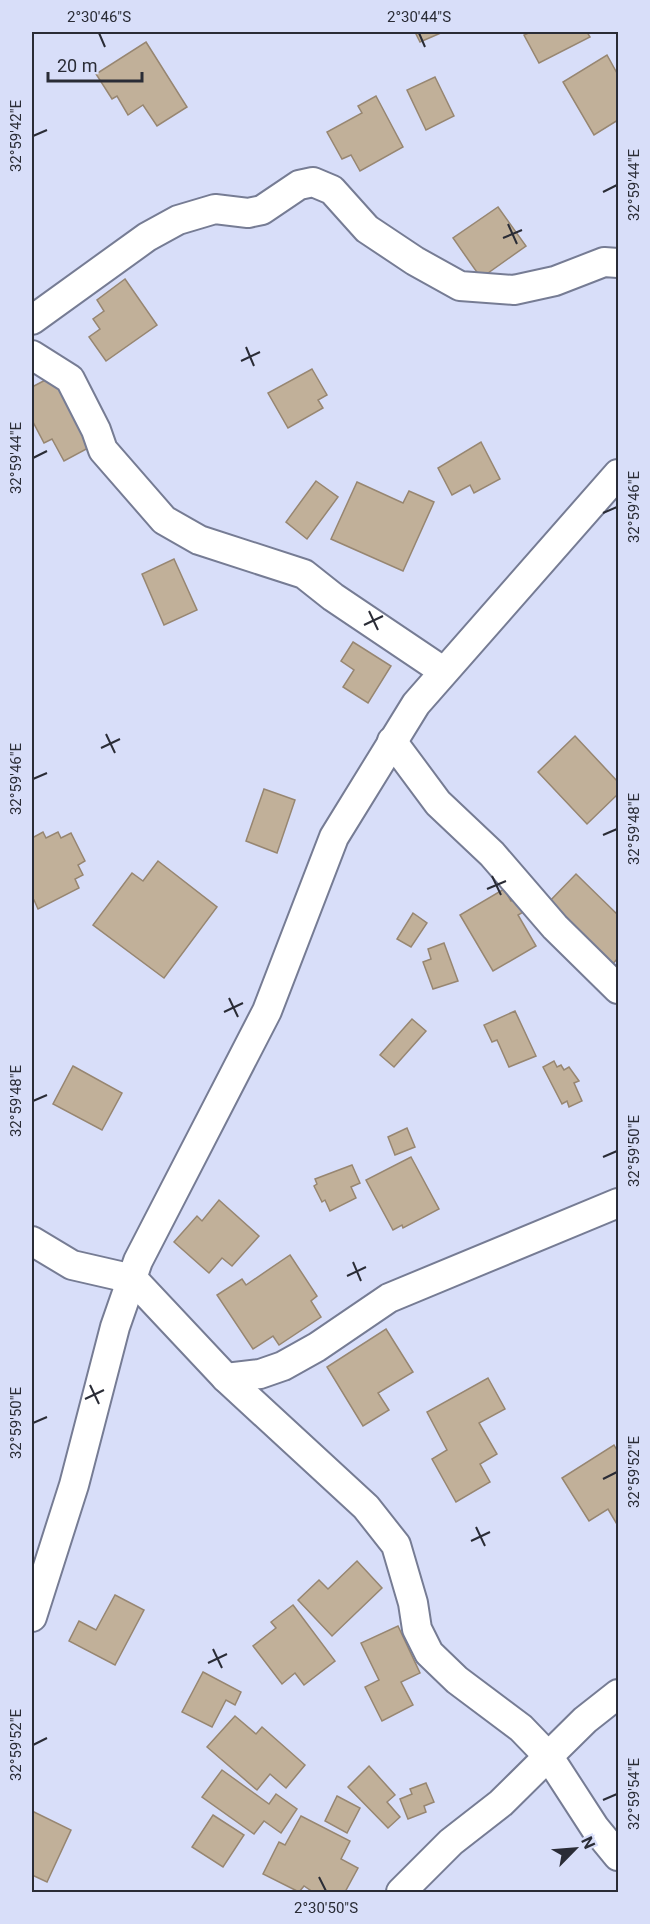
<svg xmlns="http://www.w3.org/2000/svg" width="650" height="1924" font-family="Roboto,sans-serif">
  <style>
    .building { fill: #c1b099; stroke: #978671; stroke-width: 1.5 }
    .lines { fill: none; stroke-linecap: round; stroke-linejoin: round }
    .minor-casing { stroke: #767c94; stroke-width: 32 }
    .minor { stroke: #fff; stroke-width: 28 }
    .ticks { fill: none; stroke: #2a2c36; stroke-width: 2 }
    .neatline { fill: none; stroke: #2a2c36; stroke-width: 2 }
    .ticks-label { font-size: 15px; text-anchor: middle; fill: #2a2c36 }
  </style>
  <rect width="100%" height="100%" fill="#d8def9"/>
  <g class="building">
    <polygon points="415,32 443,32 420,42"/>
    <polygon points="531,32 587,32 590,37 539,63 524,35"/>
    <polygon points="146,42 187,107 157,126 143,105 128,115 117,96 112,99 96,74"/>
    <polygon points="607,55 618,75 618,120 594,135 563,82"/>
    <polygon points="435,77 454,116 426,130 407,90"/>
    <polygon points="376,96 403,147 360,171 351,155 342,159 327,132 362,113 358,106"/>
    <polygon points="498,207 526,246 481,278 453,238"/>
    <polygon points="125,279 157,325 106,361 89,337 100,329 93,319 104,311 97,300"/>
    <polygon points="312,369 327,395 318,400 323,408 288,428 268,393"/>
    <polygon points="53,376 92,446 64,461 52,439 44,443 32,420 32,387"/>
    <polygon points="481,442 500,479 474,493 470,485 452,495 438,468"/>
    <polygon points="316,481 338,497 307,539 286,522"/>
    <polygon points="357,482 403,503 409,491 434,502 403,571 331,539"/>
    <polygon points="174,559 197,610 164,625 142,574"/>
    <polygon points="353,642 391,666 368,703 343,687 354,670 341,661"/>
    <polygon points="575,736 618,782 618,794 587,824 538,772"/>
    <polygon points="264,789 295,800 277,853 246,841"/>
    <polygon points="43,832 46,838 58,832 61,838 71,833 85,861 78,865 83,875 75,879 79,888 38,909 34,900 32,901 32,838"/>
    <polygon points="158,861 217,907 164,978 93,925 132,873 143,881"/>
    <polygon points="576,874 618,915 618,958 610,967 546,905"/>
    <polygon points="504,889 511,901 517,898 525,911 518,915 536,946 493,971 460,915"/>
    <polygon points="413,913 427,923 411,947 397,939"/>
    <polygon points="444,943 458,981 433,989 423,962 431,959 428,949"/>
    <polygon points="515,1011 536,1056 509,1067 497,1040 492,1042 484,1025"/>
    <polygon points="412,1019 426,1031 394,1067 380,1055"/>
    <polygon points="554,1061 557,1067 561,1065 564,1070 569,1067 579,1081 574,1083 582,1101 569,1107 567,1101 562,1104 543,1067"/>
    <polygon points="73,1066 122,1093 102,1130 53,1104"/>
    <polygon points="407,1128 415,1147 395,1155 388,1137"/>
    <polygon points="411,1157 439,1209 403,1228 402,1225 393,1230 366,1180"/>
    <polygon points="352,1165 360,1183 351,1187 356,1198 330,1211 325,1200 322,1202 314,1186 317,1184 315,1179"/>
    <polygon points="219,1200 259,1236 232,1266 222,1258 209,1273 174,1242 197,1216 202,1221"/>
    <polygon points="290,1255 317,1296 311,1301 321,1317 279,1345 273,1336 253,1349 217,1295 242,1279 246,1285"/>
    <polygon points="386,1329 413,1372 378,1393 389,1410 363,1426 327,1367"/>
    <polygon points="488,1378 505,1409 479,1423 497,1454 480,1464 490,1482 456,1502 432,1459 447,1450 427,1412"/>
    <polygon points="614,1445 618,1452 618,1526 608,1509 589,1521 562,1478"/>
    <polygon points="357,1561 382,1588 332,1636 298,1600 319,1580 328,1589"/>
    <polygon points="115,1595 144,1610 115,1665 69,1641 79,1621 96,1630"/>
    <polygon points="293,1605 335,1661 304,1685 295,1673 282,1684 253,1646 276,1628 271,1622"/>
    <polygon points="398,1626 420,1673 401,1682 413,1705 382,1721 365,1687 379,1680 361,1643"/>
    <polygon points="203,1672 241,1692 235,1705 226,1700 212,1727 182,1712"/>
    <polygon points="235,1716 256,1734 262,1727 305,1765 286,1788 270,1774 257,1790 207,1747"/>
    <polygon points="369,1766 395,1795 387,1802 400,1817 388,1828 348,1787"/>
    <polygon points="222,1770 269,1804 276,1794 297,1809 281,1833 264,1821 254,1834 202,1797"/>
    <polygon points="426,1783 434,1802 424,1806 426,1812 408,1819 400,1799 412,1794 410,1789"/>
    <polygon points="337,1796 360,1808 347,1833 325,1821"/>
    <polygon points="32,1811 71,1830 47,1882 32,1875"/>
    <polygon points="213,1815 244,1835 223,1867 192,1847"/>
    <polygon points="301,1816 350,1841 341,1859 358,1868 345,1892 313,1892 304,1886 299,1892 263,1874 279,1842 285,1845"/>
  </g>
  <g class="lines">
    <g class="minor-casing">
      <g id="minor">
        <polyline points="32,320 147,237 178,220 215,209 248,213 262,210 299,185 313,182 332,190 367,229 415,261 460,286 514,290 555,281 604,262 618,263"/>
        <polyline points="32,355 70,379 96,430 103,450 164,520 199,540 304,574 333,597 443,671"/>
        <polyline points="392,741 438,803 492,854 555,927 618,989"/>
        <polyline points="32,1241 72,1265 133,1279 226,1378 366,1507 396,1545 413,1603 417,1629 429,1653 457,1680 521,1728 549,1757 595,1828 618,1856"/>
        <polyline points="226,1378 260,1374 283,1366 317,1347 389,1298 618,1203"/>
        <polyline points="32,1617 74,1485 115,1327 138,1261 267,1011 334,837 416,704 618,474"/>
        <polyline points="401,1892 451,1842 501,1803 585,1720 618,1694"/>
      </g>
    </g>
    <use href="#minor" class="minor"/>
  </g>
  <path class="ticks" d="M 99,33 L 105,47M 419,33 L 425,47M 33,136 L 47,130M 603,192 L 617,185M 508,224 L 517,244M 503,238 L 522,230M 246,347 L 254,366M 241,361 L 260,352M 33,458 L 47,451M 603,513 L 617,507M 369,611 L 378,630M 364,625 L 383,616M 106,734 L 115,753M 101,748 L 120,739M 33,779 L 47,773M 603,835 L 617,829M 492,876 L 501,895M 487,889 L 506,881M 229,998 L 238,1017M 224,1012 L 243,1003M 33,1101 L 47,1095M 603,1157 L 617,1151M 353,1262 L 361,1281M 347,1276 L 366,1267M 90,1385 L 99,1404M 85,1399 L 104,1390M 33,1423 L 47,1417M 603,1479 L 617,1472M 476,1527 L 485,1546M 471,1541 L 490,1532M 213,1649 L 222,1668M 208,1663 L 227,1654M 33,1745 L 47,1738M 603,1800 L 617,1794M 319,1877 L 326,1891"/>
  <rect width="650" height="1924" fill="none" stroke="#d8def9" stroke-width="66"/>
  <g transform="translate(575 1849) rotate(65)" stroke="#d8def9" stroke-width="4.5" paint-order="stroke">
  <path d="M0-4.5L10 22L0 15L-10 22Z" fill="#2a2c36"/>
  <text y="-9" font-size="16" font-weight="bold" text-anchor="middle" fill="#2a2c36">N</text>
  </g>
  <path d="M48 72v9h94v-9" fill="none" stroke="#2a2c36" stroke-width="3"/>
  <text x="57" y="72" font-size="18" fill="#2a2c36" stroke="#d8def9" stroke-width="4.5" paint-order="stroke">20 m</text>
  <rect x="33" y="33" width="584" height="1858" class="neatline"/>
  <g class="ticks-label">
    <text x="99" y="22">2°30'46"S</text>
    <text x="419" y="22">2°30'44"S</text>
    <text transform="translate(16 136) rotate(-90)" y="5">32°59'42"E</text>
    <text transform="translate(634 185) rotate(-90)" y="5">32°59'44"E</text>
    <text transform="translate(16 458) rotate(-90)" y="5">32°59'44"E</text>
    <text transform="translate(634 507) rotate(-90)" y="5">32°59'46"E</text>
    <text transform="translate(16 779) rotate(-90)" y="5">32°59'46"E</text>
    <text transform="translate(634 829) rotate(-90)" y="5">32°59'48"E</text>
    <text transform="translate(16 1101) rotate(-90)" y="5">32°59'48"E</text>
    <text transform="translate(634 1151) rotate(-90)" y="5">32°59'50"E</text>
    <text transform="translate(16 1423) rotate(-90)" y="5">32°59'50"E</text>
    <text transform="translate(634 1472) rotate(-90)" y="5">32°59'52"E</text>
    <text transform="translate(16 1745) rotate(-90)" y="5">32°59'52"E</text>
    <text transform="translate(634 1794) rotate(-90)" y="5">32°59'54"E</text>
    <text x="326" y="1913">2°30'50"S</text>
  </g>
</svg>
